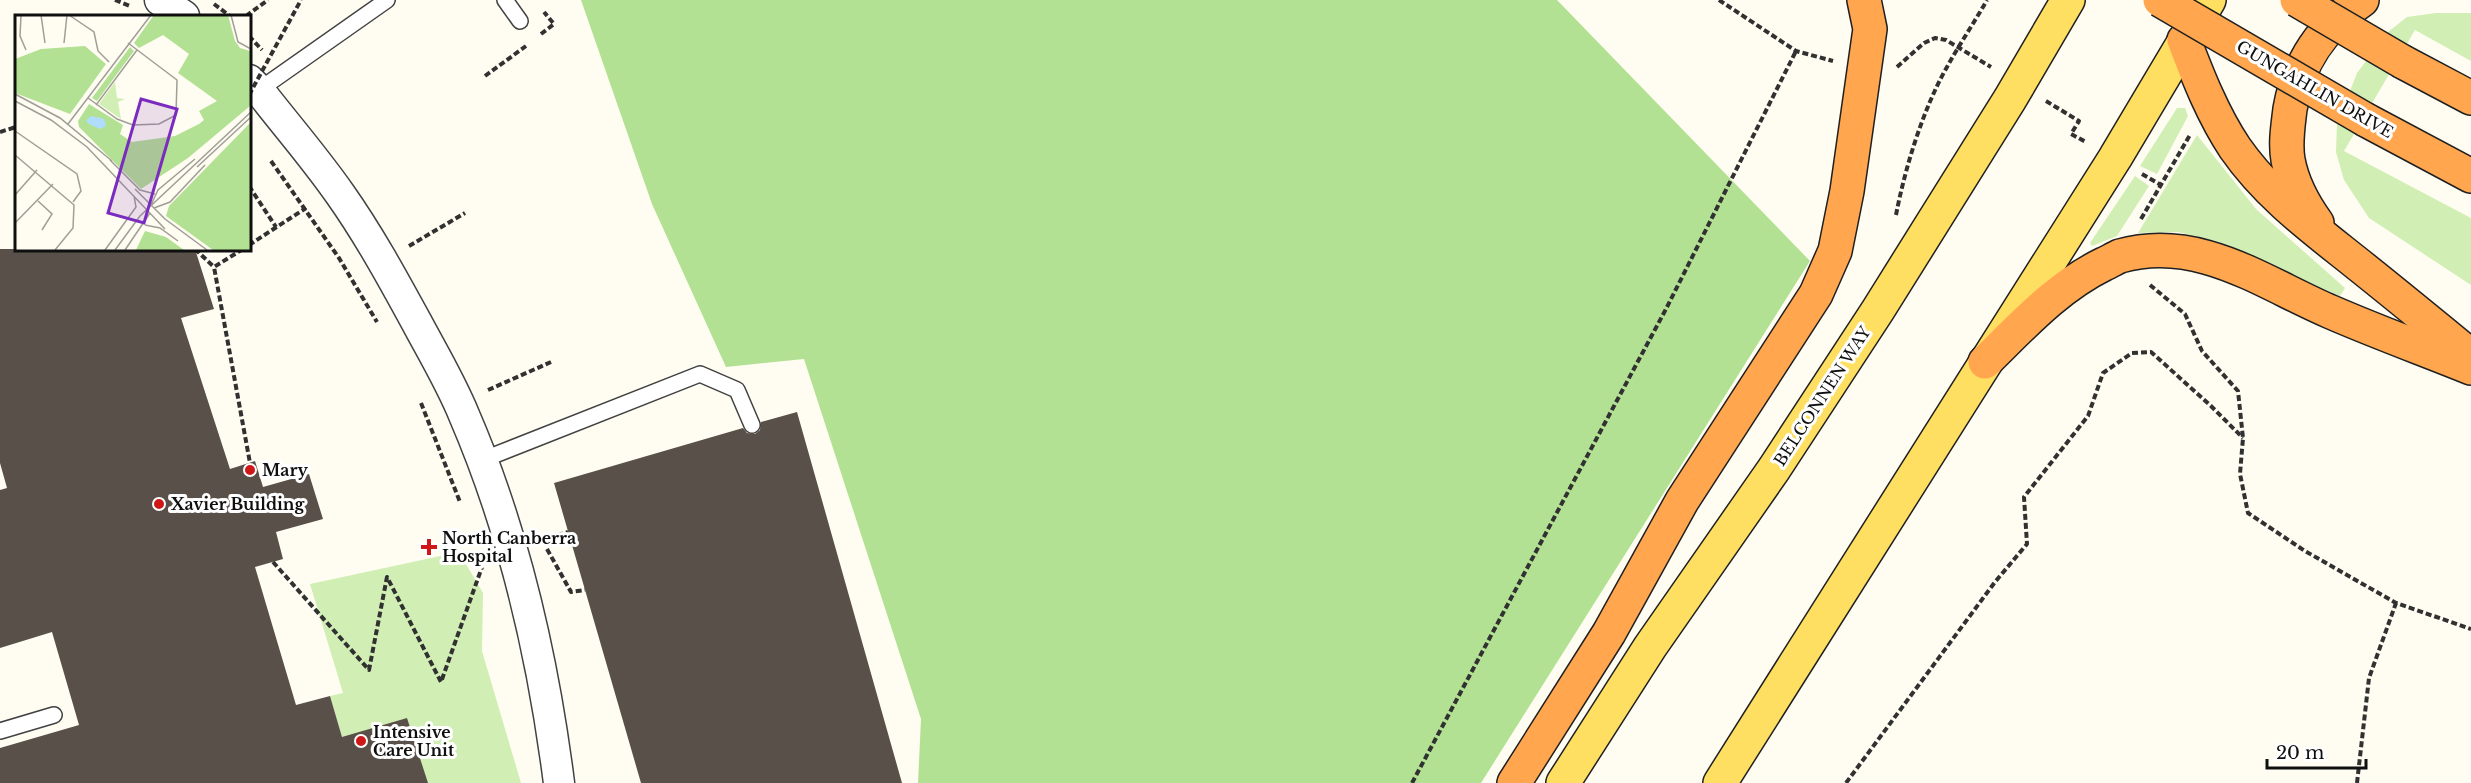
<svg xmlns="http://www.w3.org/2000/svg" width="2471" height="783" font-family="'Libre Baskerville',serif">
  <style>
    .green { fill: #d1efb5 }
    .forest { fill: #b3e193 }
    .building { fill: #59504a }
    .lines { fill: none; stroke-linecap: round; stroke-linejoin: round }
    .service-casing { stroke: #424242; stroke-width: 18 }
    .minor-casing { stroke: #424242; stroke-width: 33 }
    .primary-casing { stroke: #202020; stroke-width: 36 }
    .motorway-casing { stroke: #202020; stroke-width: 36 }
    .path { stroke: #313131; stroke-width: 4; stroke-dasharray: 6 3; stroke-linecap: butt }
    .service { stroke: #fff; stroke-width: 15 }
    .minor { stroke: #fff; stroke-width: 30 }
    .primary { stroke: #ffdf61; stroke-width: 33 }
    .motorway { stroke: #ffa64f; stroke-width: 33 }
    .motorway-bridge-casing { stroke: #202020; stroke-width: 36; stroke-linecap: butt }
    .path-bridge { stroke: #313131; stroke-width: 4; stroke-dasharray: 6 3; stroke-linecap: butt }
    .motorway-bridge { stroke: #ffa64f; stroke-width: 33 }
    .poi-dot { fill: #cf1718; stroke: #fff; stroke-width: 2 }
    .labels { text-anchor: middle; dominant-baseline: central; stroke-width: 6; stroke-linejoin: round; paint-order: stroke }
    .street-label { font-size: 16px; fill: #0f0f0f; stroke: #fff }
    .poi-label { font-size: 16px; font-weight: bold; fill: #0f0f0f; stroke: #fff; text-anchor: start }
    .inset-road { fill: none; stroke: #9f9e97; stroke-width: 1.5 }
    .view { fill: #7b2cbf; fill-opacity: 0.15; stroke: #7b2cbf; stroke-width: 3 }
    .inset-edge { fill: none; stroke: #0f0f0f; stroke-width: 3 }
  </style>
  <rect width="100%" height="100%" fill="#fffdf1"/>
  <g class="green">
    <polygon points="2436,13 2471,13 2471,61 2415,30 2344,151 2471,218 2471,285 2369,218 2344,180 2336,152 2337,124 2357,73 2388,32 2407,17"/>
    <polygon points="2177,108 2185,108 2188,116 2157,174 2140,166"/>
    <polygon points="2197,135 2256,209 2345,288 2340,296 2219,242 2178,232 2138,233"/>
    <polygon points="2135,176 2149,186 2117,236 2092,246 2090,243"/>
    <polygon points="459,552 483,593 482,651 521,783 428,783 342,737 330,696 343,693 310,584"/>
  </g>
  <polygon class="forest" points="581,0 1557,0 1810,261 1481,783 918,783 921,719 804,359 726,367 652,204"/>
  <g class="building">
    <polygon points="0,249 195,249 214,309 181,318 230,469 255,461 263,487 309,474 323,519 276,532 283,559 255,567 296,705 330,696 342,737 407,718 428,783 0,783 0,748 79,725 52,632 0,648 0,490 7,488 0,463"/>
    <polygon points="797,412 902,783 641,783 554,483 743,428 747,433 755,434 760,430 761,422"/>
  </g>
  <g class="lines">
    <g class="service-casing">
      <g id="service">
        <polyline points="505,0 520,21"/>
        <polyline points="259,90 387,0"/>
        <polyline points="482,460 700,374 737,390 752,425"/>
        <polyline points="0,731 54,715"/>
      </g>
    </g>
    <g class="minor-casing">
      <g id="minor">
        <polyline points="160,0 184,16"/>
        <path d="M 249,80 L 259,90 C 286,125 315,158 340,194 C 369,235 393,279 417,323 C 433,353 451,383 464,415 C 515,533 543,657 559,783"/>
      </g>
    </g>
    <g class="primary-casing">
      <g id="primary">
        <polyline points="1563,783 1650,647 1774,469 1878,310 2010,99 2068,0"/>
        <polyline points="1720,783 2115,158 2209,0"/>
      </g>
    </g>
    <g class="motorway-casing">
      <g id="motorway">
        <path d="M 2184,40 C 2198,77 2213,115 2235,148 C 2267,194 2310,226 2354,261 C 2393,292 2432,324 2471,356"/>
        <polyline points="2403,62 2471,98"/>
        <polyline points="2366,120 2471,176"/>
        <path d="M 2317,223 C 2304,205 2292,182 2288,160 C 2285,143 2288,126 2290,109 C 2298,62 2322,27 2362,0"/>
        <path d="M 1985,362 C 2022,326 2057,287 2104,264 C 2109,262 2115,258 2120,256 C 2199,234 2263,283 2331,312 C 2377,332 2424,349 2471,368"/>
        <polyline points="1514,783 1609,633 1682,501 1816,294 1835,251 1847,191 1870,29 1864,0"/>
      </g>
    </g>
    <g class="path">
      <polyline points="115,0 130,6"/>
      <polyline points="1719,0 1796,51 1833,61"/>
      <polyline points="214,4 230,16"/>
      <polyline points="246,16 268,0"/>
      <polyline points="541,34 554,24 544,12"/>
      <polyline points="249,36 262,50"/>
      <polyline points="1897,67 1924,43 1935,38 1946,40 1991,67"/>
      <polyline points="485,76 526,46"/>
      <polyline points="2046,101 2079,121 2071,134 2086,142"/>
      <polyline points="0,132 16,127"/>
      <polyline points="271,161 339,258 377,322"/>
      <polyline points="2142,174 2161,185"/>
      <polyline points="249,186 276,227"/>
      <path d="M 1896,215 C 1905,168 1923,109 1947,67 C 1959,45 1974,23 1987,0"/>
      <polyline points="2141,219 2190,135"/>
      <polyline points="249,245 306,208"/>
      <polyline points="409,246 465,213"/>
      <polyline points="195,249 214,267"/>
      <polyline points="243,249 214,267 250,463"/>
      <polyline points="2150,285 2185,314 2202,351 2238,391 2243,438 2240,474 2248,513 2305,551 2396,603 2471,629"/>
      <polyline points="488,390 551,362"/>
      <polyline points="421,403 460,502"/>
      <polyline points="540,540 568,532"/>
      <polyline points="547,549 571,592 585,590"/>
      <polyline points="273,562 369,670 387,577 441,682 482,567"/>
      <polyline points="1412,783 1666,309 1796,51"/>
      <polyline points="1846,783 1995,582 2027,544 2024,497 2088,416 2103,373 2132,353 2151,352 2210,405 2243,438"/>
      <polyline points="2357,783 2369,678 2396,603"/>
    </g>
    <use href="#service" class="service"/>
    <use href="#minor" class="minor"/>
    <use href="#primary" class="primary"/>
    <use href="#motorway" class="motorway"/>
    <g class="motorway-bridge-casing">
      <g id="motorway-bridge">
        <polyline points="2160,0 2366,120"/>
        <polyline points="2297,0 2403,62"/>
      </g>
    </g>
    <polyline class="path-bridge" points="249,95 301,0"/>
    <use href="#motorway-bridge" class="motorway-bridge"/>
  </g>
  <g class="poi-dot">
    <circle cx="250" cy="470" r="6"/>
    <circle cx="159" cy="504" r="6"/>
    <path d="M426 538h6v6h6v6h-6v6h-6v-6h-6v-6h6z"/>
    <circle cx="361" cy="741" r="6"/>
  </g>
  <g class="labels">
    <g class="street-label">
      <text transform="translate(2315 89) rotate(30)">GUNGAHLIN DRIVE</text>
      <text transform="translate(1822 396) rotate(-57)">BELCONNEN WAY</text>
    </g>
    <g class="poi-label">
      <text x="262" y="470">Mary</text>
      <text x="171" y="504">Xavier Building</text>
      <text x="442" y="538">North Canberra<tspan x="442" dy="18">Hospital</tspan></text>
      <text x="373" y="732">Intensive<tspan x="373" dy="18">Care Unit</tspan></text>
    </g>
  </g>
  <g transform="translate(15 15)">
    <rect width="236" height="236" fill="#fffdf1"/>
    <path d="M 100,67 L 102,83 L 110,84 L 103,87 L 106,104 L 84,89 Z" fill="#d1efb5"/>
    <path d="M 139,0 L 213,0 L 220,26 L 225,33 L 235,36 L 235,91 L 173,143 L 126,174 L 64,112 L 63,106 L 74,89 L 108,110 L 105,119 L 117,127 L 160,121 L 184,109 L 189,105 L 184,96 L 202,86 L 163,58 L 174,39 L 148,20 L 124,33 L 119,28 ZM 70,31 L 91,49 L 55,99 L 0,78 L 0,44 L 26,34 ZM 115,32 L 119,36 L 82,86 L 77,83 ZM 235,108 L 235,235 L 198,235 L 151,201 L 154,191 ZM 130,216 L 151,222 L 169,235 L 121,235 Z" fill="#b3e193"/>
    <path d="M 76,101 L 89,104 L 91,111 L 85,114 L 74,109 L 71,106 Z" fill="#afddfd"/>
    <path class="inset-road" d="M 6,0 L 5,21 L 11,35M 26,0 L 30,28M 54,0 L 79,17 L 83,36 L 94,47M 216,0 L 223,27 L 236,34M 49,28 L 52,0M 0,79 L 45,103 L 97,146M 73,83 L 102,104 L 118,110 L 144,109 L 161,100 L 162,65 L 113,28M 0,86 L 36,105 L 72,132 L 150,214M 81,90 L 122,35M 53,109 L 136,0M 0,116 L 62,159 L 66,176 L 58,187M 0,140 L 59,190 L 58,213 L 40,235M 95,145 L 125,175 L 140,179M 182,152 L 236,102M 120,174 L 150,204 L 192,235M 0,180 L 22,155M 23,186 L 37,199 L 27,215M 136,190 L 143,175 L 180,144M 139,193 L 155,187 L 190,150M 0,208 L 38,169M 130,210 L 145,213 L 163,226M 90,235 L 121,192 L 119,181M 100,235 L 125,201 L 236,97M 110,235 L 135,198"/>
    <path class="view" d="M 126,84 L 162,94 L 129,208 L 93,198 Z"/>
    <rect width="236" height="236" class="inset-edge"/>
  </g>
  <path d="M2267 759v9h99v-9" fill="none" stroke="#0f0f0f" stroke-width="3"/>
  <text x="2276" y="759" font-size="18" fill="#0f0f0f" stroke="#ffffff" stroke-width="4.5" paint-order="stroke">20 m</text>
</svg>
